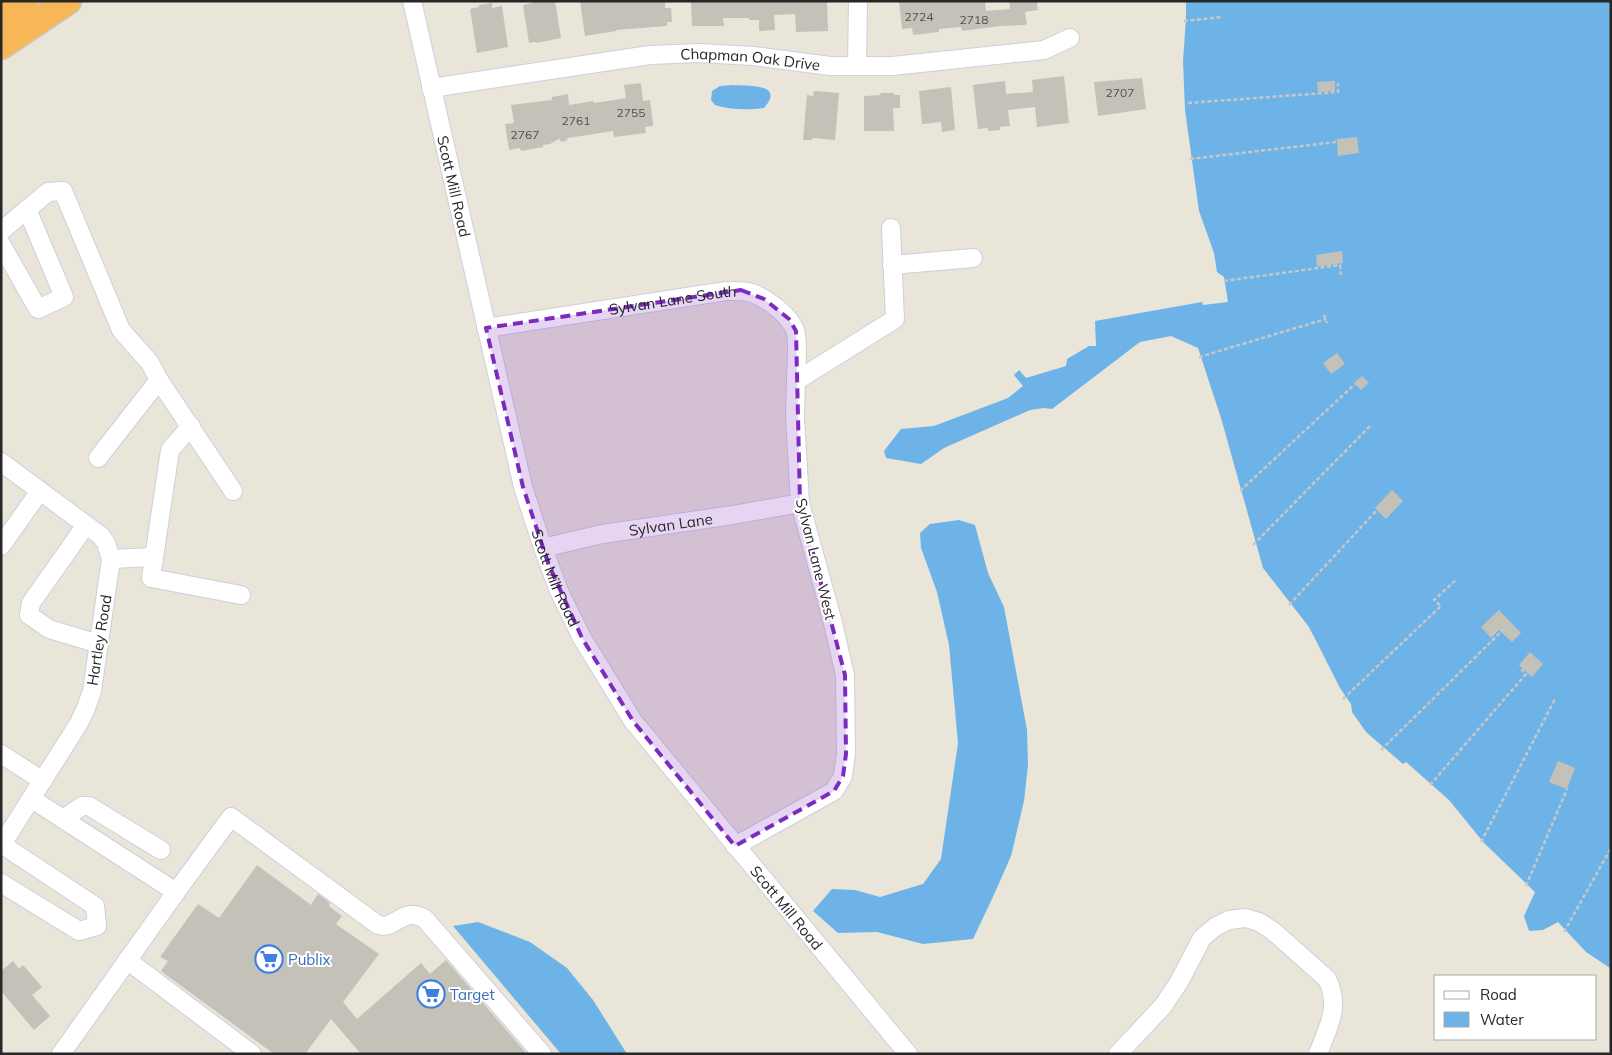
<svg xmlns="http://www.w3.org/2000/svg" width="1612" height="1055" font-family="Mulish,sans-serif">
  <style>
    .water { fill: #6eb3e8 }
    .building { fill: #c4c1b8 }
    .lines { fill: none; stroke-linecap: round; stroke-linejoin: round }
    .minor-casing { stroke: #cecedf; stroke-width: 20 }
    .highway-casing { stroke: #c7c7c7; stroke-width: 29 }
    .path { stroke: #c7c7c7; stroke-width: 2.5; stroke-dasharray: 4 2.5; stroke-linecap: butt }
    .minor { stroke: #fff; stroke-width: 18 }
    .highway { stroke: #f7b756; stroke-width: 26 }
    .marked { fill: #7b2cbf; fill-opacity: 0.2; stroke: #7b2cbf; stroke-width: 4; stroke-dasharray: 10 6; stroke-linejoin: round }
    .labels { text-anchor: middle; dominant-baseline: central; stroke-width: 4; stroke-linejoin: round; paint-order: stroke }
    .number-label { font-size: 12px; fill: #4e4e4b }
    .street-label { font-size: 15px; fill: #272727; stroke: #fff }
    .shop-label { font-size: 15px; fill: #366cbe; stroke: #fff; text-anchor: start }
  </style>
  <rect width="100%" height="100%" fill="#e9e5d8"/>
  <g class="water">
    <polygon points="1186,1 1611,1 1610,968 1586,952 1558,922 1543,930 1529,931 1524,916 1535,892 1484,843 1449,800 1406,762 1403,764 1366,732 1352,712 1351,704 1340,688 1309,627 1263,568 1221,418 1198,348 1171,336 1140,342 1052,409 1044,408 1030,410 944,448 921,464 886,458 884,451 901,429 934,426 1008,398 1023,386 1014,375 1019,370 1026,378 1066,366 1067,359 1089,346 1096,346 1095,321 1202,302 1203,305 1228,302 1224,277 1217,272 1214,253 1199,211 1185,110 1183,61 1186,18"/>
    <path d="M 732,85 C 747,86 786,83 764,108 C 748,110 730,110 715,105 L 711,100 L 712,91 L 720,86 Z"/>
    <polygon points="959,520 975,525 988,573 1004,607 1027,730 1028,765 1024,801 1011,856 992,899 973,939 923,944 877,932 838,933 813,911 832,889 855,890 880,897 923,884 941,859 958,743 949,645 937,592 921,548 920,533 930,524"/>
    <polygon points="478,922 530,942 567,968 593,1000 627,1054 561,1054 453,926"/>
  </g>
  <g class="building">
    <polygon points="532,1 555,1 561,38 536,43 536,42 529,43 523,5 532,3"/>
    <polygon points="580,1 665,1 665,8 671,8 672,22 667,22 667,26 616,30 616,31 585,36"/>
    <polygon points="691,1 827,1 828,31 796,32 795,14 774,15 775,30 759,31 759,20 749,20 749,18 723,18 724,26 692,26"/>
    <polygon points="899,1 985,1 986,11 1010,9 1009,1 1037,1 1038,10 1025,12 1027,24 1024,25 1000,26 962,31 961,27 939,29 939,32 913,35 912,28 902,29"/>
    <polygon points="492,3 492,8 502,6 508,47 477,53 470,9 479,7 479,5"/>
    <polygon points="1064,76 1069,123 1037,127 1035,107 1008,110 1010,126 1000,127 1000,130 988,131 988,128 978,129 973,85 1005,81 1006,94 1033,92 1032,80"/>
    <polygon points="1142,78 1146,109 1098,116 1094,82"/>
    <polygon points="1335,81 1335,91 1318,92 1317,82"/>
    <polygon points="641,83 643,101 650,100 653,124 653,126 645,127 646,133 614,137 613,131 568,138 566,141 562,142 559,139 550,144 543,145 543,147 521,151 520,148 509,150 505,124 514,123 511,105 552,100 552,97 568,94 569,105 593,101 594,103 621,99 626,98 624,85"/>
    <polygon points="951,87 955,130 942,132 941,122 922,124 919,91"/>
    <polygon points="814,91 839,93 835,140 813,138 812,140 803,140 807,95 813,96"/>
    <polygon points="881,93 894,93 894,95 900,95 900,108 893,108 894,131 864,131 864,96 880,95"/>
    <polygon points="1357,137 1359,153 1338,156 1337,139"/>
    <polygon points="1342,251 1343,263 1317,267 1316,255"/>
    <polygon points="1337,353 1345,364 1331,374 1323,363"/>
    <polygon points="1362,376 1369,383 1361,390 1354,383"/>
    <polygon points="1392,490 1403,501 1386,519 1375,508"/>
    <polygon points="1499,610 1521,633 1512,642 1499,630 1491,638 1481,627"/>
    <polygon points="1530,652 1543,664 1532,677 1519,665"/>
    <polygon points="1558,761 1575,768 1567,789 1549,782"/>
    <polygon points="257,865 311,905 318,894 330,903 329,906 342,916 336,924 379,954 343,1002 357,1019 421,963 430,974 446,960 527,1054 361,1054 331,1019 305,1054 274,1054 161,971 168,961 160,957 198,904 219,918"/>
    <polygon points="13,961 19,969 23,965 42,987 32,995 50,1016 34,1030 1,991 1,971"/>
  </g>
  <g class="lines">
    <g class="minor-casing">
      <g id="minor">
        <path id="s1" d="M 412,1 L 523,487 L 543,548 L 559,591 L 582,638 L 633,721 L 908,1054"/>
        <polyline points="857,66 858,1"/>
        <path id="s2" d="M 431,88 L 650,55 L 699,53 L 753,56 L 830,66 L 892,66 L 1044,50 L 1070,38"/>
        <polyline points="1,231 48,192 63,191 121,330 150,363 159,380 233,491"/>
        <polyline points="1,244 38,309 64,297 27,209"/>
        <polyline points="892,265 973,258"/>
        <path id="s3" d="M 486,328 L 726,291 C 734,291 744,290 752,293 C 768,299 789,315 795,330 C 799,341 796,368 796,381"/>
        <polyline points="191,426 170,450 151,578 241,595"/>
        <polyline points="98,458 159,380"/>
        <polyline points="1,462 101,536 106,543 111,559 92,691 86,708 79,723 1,846"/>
        <polyline points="86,525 31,603 29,615 49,629 99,644"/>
        <polyline points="1,546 40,491"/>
        <path id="s4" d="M 543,548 L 602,534 L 733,515 L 800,503"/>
        <polyline points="111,559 153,557"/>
        <polyline points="1,754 43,781"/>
        <polyline points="32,799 176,892 61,1054"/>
        <polyline points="63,819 82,806 89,806 161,850"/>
        <polyline points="1,844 95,906 97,926 79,931 1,883"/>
        <polyline points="735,846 834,791 843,776 846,754 845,675 832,619 800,503 795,417 796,381 895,319 891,228"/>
        <path d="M 176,892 L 231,817 L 378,925 C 397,930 401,906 425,919 L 542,1054"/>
        <polyline points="127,960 252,1054"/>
        <path d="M 1118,1054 L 1163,1006 L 1179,982 L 1202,938 L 1215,927 L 1229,920 L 1246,918 L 1259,922 L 1273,931 L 1327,979 C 1341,1007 1328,1027 1318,1054"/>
      </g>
    </g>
    <g class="highway-casing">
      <g id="highway">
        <polyline points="1,15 25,1"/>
        <polyline points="1,46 68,1"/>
      </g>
    </g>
    <g class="path">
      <polyline points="1184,21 1222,17"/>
      <polyline points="1188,103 1338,92 1338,83"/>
      <polyline points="1190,159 1337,142"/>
      <polyline points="1224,281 1340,265 1341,275"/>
      <polyline points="1324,315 1327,323"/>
      <polyline points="1199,357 1326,319"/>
      <polyline points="1240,491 1355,384"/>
      <polyline points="1253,545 1371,425"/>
      <polyline points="1289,605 1377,510"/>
      <polyline points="1343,699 1441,606 1434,600 1457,579"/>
      <polyline points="1381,750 1508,625"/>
      <polyline points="1430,785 1526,674 1521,669"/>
      <polyline points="1481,842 1555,699"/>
      <polyline points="1526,886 1567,789"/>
      <polyline points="1564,932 1611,848"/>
    </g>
    <use href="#minor" class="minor"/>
    <use href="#highway" class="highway"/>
  </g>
  <path class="marked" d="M 741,290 L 764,299 L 789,319 L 796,331 L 800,503 L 845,675 L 846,754 L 843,776 L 834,791 L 735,846 L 633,721 L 582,638 L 548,563 L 523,487 L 486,328 Z"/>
  <defs>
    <g id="supermarket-ring" transform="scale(1.4375)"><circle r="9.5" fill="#fff" stroke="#3f7fe0" stroke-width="1.5"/><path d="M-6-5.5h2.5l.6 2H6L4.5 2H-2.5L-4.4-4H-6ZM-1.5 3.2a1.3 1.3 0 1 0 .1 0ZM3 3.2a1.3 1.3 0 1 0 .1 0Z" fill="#3f7fe0"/></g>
  </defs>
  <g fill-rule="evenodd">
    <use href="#supermarket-ring" x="269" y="959"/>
    <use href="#supermarket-ring" x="431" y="994"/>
  </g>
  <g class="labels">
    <g class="number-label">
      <text x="919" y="16">2724</text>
      <text x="974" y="19">2718</text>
      <text x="1120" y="92">2707</text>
      <text x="631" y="112">2755</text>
      <text x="576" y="120">2761</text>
      <text x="525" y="134">2767</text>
    </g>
    <g class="street-label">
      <text stroke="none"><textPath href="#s2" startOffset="322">Chapman Oak Drive</textPath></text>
      <text stroke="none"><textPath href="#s1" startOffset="190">Scott Mill Road</textPath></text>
      <text stroke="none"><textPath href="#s3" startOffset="189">Sylvan Lane South</textPath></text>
      <text stroke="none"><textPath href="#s4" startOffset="130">Sylvan Lane</textPath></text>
      <text transform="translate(816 559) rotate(76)">Sylvan Lane West</text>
      <text stroke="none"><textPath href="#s1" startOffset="595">Scott Mill Road</textPath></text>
      <text transform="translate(99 640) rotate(-81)">Hartley Road</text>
      <text stroke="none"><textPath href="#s1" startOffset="1000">Scott Mill Road</textPath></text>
    </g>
    <g class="shop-label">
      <text x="288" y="959">Publix</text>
      <text x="450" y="994">Target</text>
    </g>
  </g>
  <rect width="1612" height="1055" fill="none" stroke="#272727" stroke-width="5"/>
  <rect x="1434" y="975" width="162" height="65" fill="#ffffff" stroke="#a9a9a9"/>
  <rect x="1444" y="991" width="25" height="8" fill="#ffffff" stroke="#a9a9a9"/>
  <text x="1480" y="1000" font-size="15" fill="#272727">Road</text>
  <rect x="1444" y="1012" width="25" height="15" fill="#6eb3e8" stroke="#a9a9a9"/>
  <text x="1480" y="1025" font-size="15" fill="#272727">Water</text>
</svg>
